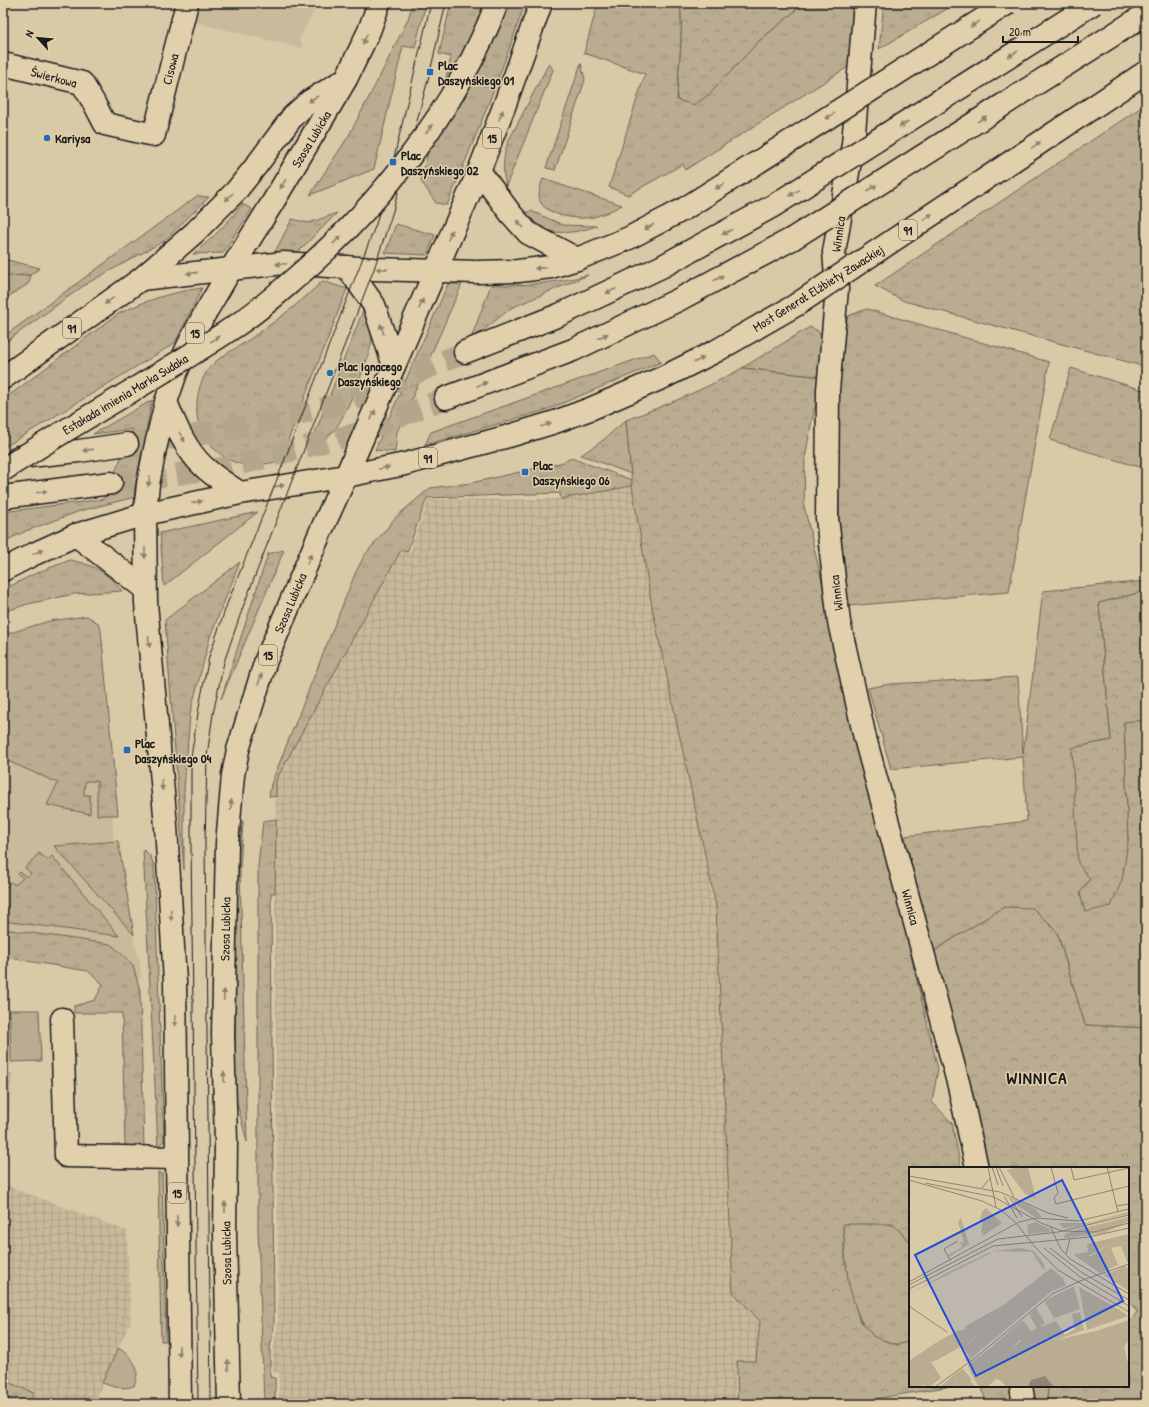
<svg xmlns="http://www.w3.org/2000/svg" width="1149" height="1407" font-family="'Patrick Hand',sans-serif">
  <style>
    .built { fill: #caba9b }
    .industrial { fill: url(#industrial-grid) }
    .grass { fill: url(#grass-tufts); stroke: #6b6456 }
    .forest { fill: url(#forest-crowns); stroke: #6b6456 }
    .green { fill: #baac90; stroke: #6b6456 }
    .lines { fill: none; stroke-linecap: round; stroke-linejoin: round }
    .minor-tunnel { stroke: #b4a68b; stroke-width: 22; stroke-dasharray: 22 11; stroke-linecap: butt }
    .minor-casing { stroke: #1c1c1c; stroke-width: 25 }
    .major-casing { stroke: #1c1c1c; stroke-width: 25 }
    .minor { stroke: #e2d0ad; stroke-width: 22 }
    .major { stroke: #e2d0ad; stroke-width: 22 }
    .tram { stroke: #1c1c1c; stroke-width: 1 }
    .minor-bridge-casing { stroke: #1c1c1c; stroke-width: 25; stroke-linecap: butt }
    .major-bridge-casing { stroke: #1c1c1c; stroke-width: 25; stroke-linecap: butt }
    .minor-bridge { stroke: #e2d0ad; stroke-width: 22 }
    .major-bridge { stroke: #e2d0ad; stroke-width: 22 }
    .oneway { fill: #897f6c }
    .poi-dot { fill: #1f6fb2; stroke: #e2d0ad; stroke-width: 1.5 }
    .labels { text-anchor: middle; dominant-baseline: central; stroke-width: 3; stroke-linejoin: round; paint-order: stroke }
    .shield { fill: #e2d0ad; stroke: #575248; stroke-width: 1 }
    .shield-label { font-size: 12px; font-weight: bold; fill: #1c1c1c }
    .poi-label { font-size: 13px; font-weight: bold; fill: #1c1c1c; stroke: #e2d0ad; text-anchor: start }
    .street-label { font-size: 13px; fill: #1c1c1c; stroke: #e2d0ad }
    .district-label { font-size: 17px; font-weight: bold; letter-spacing: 1px; fill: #1c1c1c; stroke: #e2d0ad }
    .inset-road { fill: none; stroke: #8e846f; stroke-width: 1 }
    .view { fill: #1d4ed8; fill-opacity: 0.15; stroke: #1d4ed8; stroke-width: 2 }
    .inset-edge { fill: none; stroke: #1c1c1c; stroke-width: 2 }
  </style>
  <defs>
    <pattern id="industrial-grid" width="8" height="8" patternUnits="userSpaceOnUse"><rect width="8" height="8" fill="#caba9b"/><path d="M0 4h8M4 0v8" fill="none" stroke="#ad9f85"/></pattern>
    <pattern id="grass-tufts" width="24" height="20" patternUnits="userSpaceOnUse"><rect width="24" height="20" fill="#baac90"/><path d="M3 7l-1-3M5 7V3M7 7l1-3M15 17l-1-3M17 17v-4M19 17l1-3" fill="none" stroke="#9f937c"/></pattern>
    <pattern id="forest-crowns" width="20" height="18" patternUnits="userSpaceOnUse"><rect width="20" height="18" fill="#baac90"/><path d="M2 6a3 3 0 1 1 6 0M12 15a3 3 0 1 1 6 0" fill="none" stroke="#9f937c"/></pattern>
  </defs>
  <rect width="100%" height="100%" fill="#dac9a7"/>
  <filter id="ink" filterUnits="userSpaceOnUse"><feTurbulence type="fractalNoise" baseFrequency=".025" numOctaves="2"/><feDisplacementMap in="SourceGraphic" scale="8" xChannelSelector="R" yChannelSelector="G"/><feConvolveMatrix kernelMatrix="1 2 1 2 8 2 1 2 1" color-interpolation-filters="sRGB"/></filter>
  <g filter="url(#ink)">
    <g class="built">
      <polygon points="193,3 318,3 299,40 302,45 301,48 189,21"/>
      <polygon points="3,742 109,769 116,874 140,962 141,979 3,957"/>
    </g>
    <g class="industrial">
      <polygon points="632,486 652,607 716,906 733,1292 760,1321 756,1361 737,1361 738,1404 279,1404 279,1372 273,1372 273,1352 278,1324 275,897 276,780 401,550 410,552 428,500 557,499"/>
      <polygon points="3,1070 12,1073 5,1185 127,1231 131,1321 103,1381 95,1404 3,1404"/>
    </g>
    <g class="grass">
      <polygon points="413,3 426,3 415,48 403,46 374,169 310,195 348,137 379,78 408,19"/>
      <path d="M 451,3 L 525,3 C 502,72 475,139 447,205 L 436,203 L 421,181 L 451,57 L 439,54 Z"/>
      <path d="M 598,3 L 680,3 C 684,35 678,67 677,100 L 759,41 L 793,13 L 801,3 L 856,3 L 851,65 L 685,170 L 683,164 L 628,195 L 609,187 L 645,74 L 584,53 Z"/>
      <polygon points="884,3 957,3 879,49"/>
      <path d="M 549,63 L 553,70 L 506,186 C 502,170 503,157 508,142 Z"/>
      <polygon points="581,63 585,80 555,170 546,168"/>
      <polygon points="1146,104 1146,367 904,301 875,286"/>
      <path d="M 543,179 L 622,205 C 613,210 604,214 594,217 C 580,220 550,217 541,203 C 537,196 540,186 543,179 Z"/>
      <polygon points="197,196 209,197 164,241 86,284 3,344 3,337"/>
      <path d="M 242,204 L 252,209 L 223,253 L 193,254 C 212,239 228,223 242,204 Z"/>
      <path d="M 531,211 L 563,225 L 597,226 C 578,232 560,236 542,228 C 534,224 527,218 521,214 Z"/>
      <polygon points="337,213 298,252 275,252 292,219 309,223"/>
      <polygon points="396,224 435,235 427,255 385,253"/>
      <polygon points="30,275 30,280 28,284 3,300 3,276"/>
      <path d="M 588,275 L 511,308 L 470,341 L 491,285 C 525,286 555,283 588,275 Z"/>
      <path d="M 322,281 L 347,289 L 280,461 C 248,468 234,468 210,445 C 190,426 194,382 213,364 C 222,355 242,345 253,337 C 277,320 302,302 322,281 Z"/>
      <polygon points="448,284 462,284 397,432 395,452 375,450"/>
      <path d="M 202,288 L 175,343 L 3,448 L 3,400 L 118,314 C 146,300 172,292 202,288 Z"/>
      <path d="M 364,308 C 368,317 372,326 372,337 C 372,354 346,414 336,428 C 328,438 319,445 308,451 Z"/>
      <polygon points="867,309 1049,362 1009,592 848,606 839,518 838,445 839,348 848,316"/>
      <polygon points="810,327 818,331 823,341 822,377 742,368"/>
      <polygon points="654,353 661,362 546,410 425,445 431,432"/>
      <polygon points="1071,368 1146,391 1146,469 1050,440"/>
      <polygon points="152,400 134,492 135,497 80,511 26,531 3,542 3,512 104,499 133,429 93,434"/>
      <polygon points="626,420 631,474 581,455 602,441"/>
      <polygon points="571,458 632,480 632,486 561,499 560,493 427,498 407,552 401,550 276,780 276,797 269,796 271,784 355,574 364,556 396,517 430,488 471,483 564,462"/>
      <polygon points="258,512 164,586 160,533"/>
      <polygon points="284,550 221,699 268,554"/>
      <path d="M 70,560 C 95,565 106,572 122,591 L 74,594 L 28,604 L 3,612 L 3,590 L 34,574 Z"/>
      <polygon points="240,562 210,637 190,714 184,790 184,870 165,620"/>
      <polygon points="1146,581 1146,591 1099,603 1111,740 1072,748 1128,842 1124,721 1146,720 1146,1028 1085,1025 1057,932 1004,907 932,952 905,836 1027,821 1023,757 891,769 868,688 890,684 1018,677 1023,754 1043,591"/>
      <polygon points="87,616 98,623 101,630 118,815 97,815 97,781 85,781 84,795 90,795 90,814 47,805 58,783 3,759 3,635 49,621"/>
      <polygon points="276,819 275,893 271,893 274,1325 270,1349 270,1377 275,1378 275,1404 264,1404 258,1229 258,865 263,821"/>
      <polygon points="243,821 240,869 247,1142 235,1095 236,869"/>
      <polygon points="118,841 134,935 54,846"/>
      <polygon points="143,849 150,856 154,865 164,1141 158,1146"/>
      <polygon points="39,853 48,860 52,856 119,936 3,921 3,890 11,882 15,885 23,878 18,874 20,872 27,877 31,873 25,868"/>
      <polygon points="3,929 110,944 120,952 133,966 140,990 144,1148 125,1148 122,1013 74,1013 74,1006 95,1000 103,984 88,971 3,957"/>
      <polygon points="158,1172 162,1174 166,1341 161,1341"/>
      <path d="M 843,1223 L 893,1224 L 910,1242 L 910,1341 C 897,1346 897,1345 884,1341 C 880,1340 875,1339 873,1336 C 846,1312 845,1257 843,1223 Z"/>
      <polygon points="3,1380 34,1393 29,1404 3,1404"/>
      <polygon points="982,1386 1015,1386 1011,1404 986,1404"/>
      <polygon points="1032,1386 1048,1386 1047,1404 1036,1404"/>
    </g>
    <g class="forest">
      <path d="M 680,3 L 801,3 L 793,13 L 759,41 L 710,94 L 694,105 L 677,100 C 678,68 684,36 680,3 Z"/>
      <polygon points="3,259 40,268 30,275 3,276"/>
      <path d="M 742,368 L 822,377 L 811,425 L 805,458 L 804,506 L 938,1069 L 932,1102 L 952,1123 L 961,1168 L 910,1168 L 910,1242 L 893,1224 L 843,1224 L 845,1258 L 849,1285 L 859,1319 L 874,1337 L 898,1345 L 910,1341 L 910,1386 L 952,1386 L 874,1399 L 874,1404 L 738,1404 L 737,1361 L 756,1361 L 760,1321 L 733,1292 L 716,906 L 652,607 L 632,486 L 626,420 C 666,405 704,390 742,368 Z"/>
      <polygon points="1146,591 1146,720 1124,722 1128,842 1122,880 1111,906 1085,912 1080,893 1090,879 1078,863 1072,748 1111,740 1099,603"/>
      <polygon points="1004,907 1033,908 1057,932 1085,1025 1146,1028 1146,1404 1047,1404 1048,1386 1128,1386 1128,1325 1137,1312 1128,1299 1128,1168 986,1168 932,952"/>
    </g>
    <g class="green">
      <polygon points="10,1010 39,1010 41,1061 11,1062"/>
      <path d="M 118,1348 C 127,1353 137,1362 137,1373 C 137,1377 135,1383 134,1386 C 122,1390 114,1387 102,1383 Z"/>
    </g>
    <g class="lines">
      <g class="minor-tunnel">
        <polyline points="127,444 224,431 345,403 465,352"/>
        <polyline points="111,483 229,467 355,434 446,398"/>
      </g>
      <g class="minor-casing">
        <g id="minor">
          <polyline points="865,3 853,144 834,252 837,289 828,390 827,518 839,622 865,738 959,1086 977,1168"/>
          <polyline points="3,64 82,83 94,103 105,124 154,135 187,3"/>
          <polyline points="465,352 559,315 661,267 773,206"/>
          <polyline points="446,398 573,350 678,300 792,239"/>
          <polyline points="19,457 79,451 127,444"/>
          <polyline points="3,497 111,483"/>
          <polyline points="62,1019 66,1156 176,1158"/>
          <polyline points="1021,1386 1024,1404"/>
        </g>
      </g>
      <g class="major-casing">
        <g id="major">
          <polyline points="479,171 511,214 528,233 577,259"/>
          <polyline points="347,267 374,305 394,366"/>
          <polyline points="141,279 284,263 374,269 477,272 518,271 551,267 577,259 629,238 684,209"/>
          <polyline points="3,378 141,279 194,233 236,191 256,166 293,116 310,101 344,80"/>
          <path d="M 166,402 C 175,424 185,449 203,466 C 214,477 227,484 240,493"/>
          <polyline points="76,535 145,589"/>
          <polyline points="3,570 34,554 76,535 145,514 240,493 346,476 405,464 509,436 555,422 590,409 664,377"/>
          <polyline points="180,1404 175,982 166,826 146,603 145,514 148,484 155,449 166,402 176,373 189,344 204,315 231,269 273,202 346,79 369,31 379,3"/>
          <polyline points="229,1404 225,1233 226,1142 223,1034 227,844 233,775 238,750 266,660 320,533 346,476 479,171 505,104 541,3"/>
        </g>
      </g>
      <use href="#minor" class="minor"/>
      <use href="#major" class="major"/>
      <g class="tram">
        <polyline points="198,1404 191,846 191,757 199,707 209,657 227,604 274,487 376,224 393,162 431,3"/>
        <polyline points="211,1404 205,844 207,756 213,714 224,662 243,607 374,269 393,211 430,72 446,3"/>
      </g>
      <g class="minor-bridge-casing">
        <g id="minor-bridge">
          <polyline points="773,206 1094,3"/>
          <polyline points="792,239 1146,14"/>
        </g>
      </g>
      <g class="major-bridge-casing">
        <g id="major-bridge">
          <polyline points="684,209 1008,3"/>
          <polyline points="664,377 716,351 796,305 1146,72"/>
          <path d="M 3,470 C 80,419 161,376 237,325 C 257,312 275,296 292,281 C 377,209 457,109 497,3"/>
        </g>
      </g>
      <use href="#minor-bridge" class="minor-bridge"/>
      <use href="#major-bridge" class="major-bridge"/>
    </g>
    <defs><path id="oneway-solid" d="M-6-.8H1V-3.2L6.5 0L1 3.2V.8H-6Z"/></defs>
    <g class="oneway">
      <use href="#oneway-solid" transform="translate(975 24) rotate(148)"/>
      <use href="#oneway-solid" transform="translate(365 39) rotate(114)"/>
      <use href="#oneway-solid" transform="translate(1013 54) rotate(148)"/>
      <use href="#oneway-solid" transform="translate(313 99) rotate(147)"/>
      <use href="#oneway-solid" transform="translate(501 115) rotate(-68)"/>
      <use href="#oneway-solid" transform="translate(830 116) rotate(148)"/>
      <use href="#oneway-solid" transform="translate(982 119) rotate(-32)"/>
      <use href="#oneway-solid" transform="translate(904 124) rotate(148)"/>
      <use href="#oneway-solid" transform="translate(429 129) rotate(-56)"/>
      <use href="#oneway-solid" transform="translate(1036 145) rotate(-34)"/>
      <use href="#oneway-solid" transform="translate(283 184) rotate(121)"/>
      <use href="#oneway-solid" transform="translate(720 186) rotate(148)"/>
      <use href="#oneway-solid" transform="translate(872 188) rotate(-32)"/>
      <use href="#oneway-solid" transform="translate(794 193) rotate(148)"/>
      <use href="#oneway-solid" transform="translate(229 197) rotate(135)"/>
      <use href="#oneway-solid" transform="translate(928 217) rotate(-34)"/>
      <use href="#oneway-solid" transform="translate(520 224) rotate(-134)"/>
      <use href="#oneway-solid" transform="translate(649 227) rotate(152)"/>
      <use href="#oneway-solid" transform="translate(727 232) rotate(152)"/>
      <use href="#oneway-solid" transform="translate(450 235) rotate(-67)"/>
      <use href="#oneway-solid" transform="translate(337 240) rotate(-44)"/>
      <use href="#oneway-solid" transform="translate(281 264) rotate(177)"/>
      <use href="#oneway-solid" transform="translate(540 268) rotate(174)"/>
      <use href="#oneway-solid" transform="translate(382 269) rotate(-178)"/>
      <use href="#oneway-solid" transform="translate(192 273) rotate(174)"/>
      <use href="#oneway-solid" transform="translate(719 278) rotate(-28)"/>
      <use href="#oneway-solid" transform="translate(611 291) rotate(155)"/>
      <use href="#oneway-solid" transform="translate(109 301) rotate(144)"/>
      <use href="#oneway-solid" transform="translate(421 304) rotate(-67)"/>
      <use href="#oneway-solid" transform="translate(382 329) rotate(-108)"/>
      <use href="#oneway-solid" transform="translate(603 336) rotate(-25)"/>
      <use href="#oneway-solid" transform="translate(215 339) rotate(-32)"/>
      <use href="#oneway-solid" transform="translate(699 360) rotate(-27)"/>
      <use href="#oneway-solid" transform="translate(482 384) rotate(-21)"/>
      <use href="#oneway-solid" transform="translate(373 415) rotate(-66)"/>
      <use href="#oneway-solid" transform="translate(546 425) rotate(-17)"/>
      <use href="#oneway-solid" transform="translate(182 437) rotate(60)"/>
      <use href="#oneway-solid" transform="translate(88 450) rotate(172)"/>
      <use href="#oneway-solid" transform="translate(384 468) rotate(-12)"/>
      <use href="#oneway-solid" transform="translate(149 481) rotate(99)"/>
      <use href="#oneway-solid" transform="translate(279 486) rotate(-8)"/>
      <use href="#oneway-solid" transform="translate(42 492) rotate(-7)"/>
      <use href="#oneway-solid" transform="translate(197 502) rotate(-12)"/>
      <use href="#oneway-solid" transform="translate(38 552) rotate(-25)"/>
      <use href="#oneway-solid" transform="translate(145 553) rotate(90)"/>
      <use href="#oneway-solid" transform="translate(309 559) rotate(-67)"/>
      <use href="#oneway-solid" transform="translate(149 642) rotate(85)"/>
      <use href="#oneway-solid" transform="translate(260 679) rotate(-72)"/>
      <use href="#oneway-solid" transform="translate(162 785) rotate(85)"/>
      <use href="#oneway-solid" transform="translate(231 805) rotate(-85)"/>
      <use href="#oneway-solid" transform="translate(171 915) rotate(87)"/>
      <use href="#oneway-solid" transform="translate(224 995) rotate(-89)"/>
      <use href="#oneway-solid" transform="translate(175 1021) rotate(89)"/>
      <use href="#oneway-solid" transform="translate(224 1077) rotate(-92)"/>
      <use href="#oneway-solid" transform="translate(225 1207) rotate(-90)"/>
      <use href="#oneway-solid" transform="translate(177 1221) rotate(89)"/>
      <use href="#oneway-solid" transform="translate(179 1351) rotate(89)"/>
      <use href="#oneway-solid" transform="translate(228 1365) rotate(-91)"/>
    </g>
  </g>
  <g class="poi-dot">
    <rect x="426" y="68" width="8" height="8" rx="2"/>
    <circle cx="47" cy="138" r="4"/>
    <rect x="389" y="158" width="8" height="8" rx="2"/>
    <circle cx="330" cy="373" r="4"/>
    <rect x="521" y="468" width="8" height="8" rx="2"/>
    <rect x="123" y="746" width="8" height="8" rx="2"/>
  </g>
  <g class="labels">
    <g class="shield">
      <rect x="483" y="128" width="18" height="20" rx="3"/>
      <rect x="899" y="220" width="18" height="20" rx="3"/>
      <rect x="63" y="318" width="18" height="20" rx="3"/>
      <rect x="186" y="323" width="18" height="20" rx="3"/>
      <rect x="419" y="448" width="18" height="20" rx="3"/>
      <rect x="259" y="645" width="18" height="20" rx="3"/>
      <rect x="168" y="1183" width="18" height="20" rx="3"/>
    </g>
    <g class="shield-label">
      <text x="492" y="138">15</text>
      <text x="908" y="230">91</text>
      <text x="72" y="328">91</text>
      <text x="195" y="333">15</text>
      <text x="428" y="458">91</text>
      <text x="268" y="655">15</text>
      <text x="177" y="1193">15</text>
    </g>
    <g class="poi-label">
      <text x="438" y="65">Plac<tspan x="438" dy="15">Daszyńskiego 01</tspan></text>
      <text x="55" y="138">Kariysa</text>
      <text x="401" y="155">Plac<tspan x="401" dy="15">Daszyńskiego 02</tspan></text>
      <text x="338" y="366">Plac Ignacego<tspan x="338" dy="15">Daszyńskiego</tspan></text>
      <text x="533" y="465">Plac<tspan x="533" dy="15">Daszyńskiego 06</tspan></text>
      <text x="135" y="743">Plac<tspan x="135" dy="15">Daszyńskiego 04</tspan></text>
    </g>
    <g class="street-label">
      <text transform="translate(170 69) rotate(-76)">Cisowa</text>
      <text transform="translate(54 77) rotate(15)">Świerkowa</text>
      <text transform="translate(311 139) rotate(-59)">Szosa Lubicka</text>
      <text transform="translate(838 234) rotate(-82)">Winnica</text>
      <text transform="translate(818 288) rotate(-32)">Most Generał Elżbiety Zawackiej</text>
      <text transform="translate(125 394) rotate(-31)">Estakada imienia Marka Sudaka</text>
      <text transform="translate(836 593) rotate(-97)">Winnica</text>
      <text transform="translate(290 603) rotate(-67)">Szosa Lubicka</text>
      <text transform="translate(911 907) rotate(75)">Winnica</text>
      <text transform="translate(225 929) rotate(-89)">Szosa Lubicka</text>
      <text transform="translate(226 1253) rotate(-91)">Szosa Lubicka</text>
    </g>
    <g class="district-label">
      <text x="1037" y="1077">WINNICA</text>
    </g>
  </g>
  <g transform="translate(909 1167)">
    <rect width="220" height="220" fill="#dac9a7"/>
    <path d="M 105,1 L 114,3 L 118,7 L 126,31 L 116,27 L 98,3 ZM 103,31 L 126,42 L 133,50 L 126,50 L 106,37 ZM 77,41 L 93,56 L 74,69 L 73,67 L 76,65 L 72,66 L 74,53 L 71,53 L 73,45 ZM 220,45 L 220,47 L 170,59 L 155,61 L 149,56 L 179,56 ZM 220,50 L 220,54 L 196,66 L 155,71 L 156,67 L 171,62 ZM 52,51 L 60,77 L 40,90 L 39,88 L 53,80 L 51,75 L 55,76 L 49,55 ZM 126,55 L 141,62 L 141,65 L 119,67 L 118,58 ZM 220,67 L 220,75 L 201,77 L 179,89 L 194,97 L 209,98 L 191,106 L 166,89 L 166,87 L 179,85 L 178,77 ZM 112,81 L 125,84 L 135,97 L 136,105 L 123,85 L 84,84 ZM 81,85 L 82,86 L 0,127 L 38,106 ZM 216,99 L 220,102 L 220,124 L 195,108 L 200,106 L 205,112 ZM 165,119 L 171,142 L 145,151 L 135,134 ZM 170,120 L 211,143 L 219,149 L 178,163 ZM 127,141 L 136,156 L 131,160 L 147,154 L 156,168 L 166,162 L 163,147 L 171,145 L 175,163 L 147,173 L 145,170 L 135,169 L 132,166 L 125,176 L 137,169 L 138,179 L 130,186 L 118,188 L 117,185 L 115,189 L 107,190 L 103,182 L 112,174 L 103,162 L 114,153 L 122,164 L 128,161 L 120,148 ZM 70,167 L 73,182 L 58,195 L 56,193 L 66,187 L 59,176 ZM 28,175 L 31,180 L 8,199 L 0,210 L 0,194 ZM 79,183 L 81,193 L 76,202 L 61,198 L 60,203 L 59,198 ZM 21,193 L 28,193 L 22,195 L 32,211 L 20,220 L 15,220 L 17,218 L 13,209 ZM 54,202 L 63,213 L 48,220 L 47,206 Z" fill="#baac90"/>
    <path d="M 110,0 L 119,0 L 127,32 L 117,12 L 118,7 L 114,3 L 108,5 L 104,3 ZM 220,75 L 220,95 L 218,95 L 212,79 L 202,81 L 209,98 L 200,99 L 179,91 L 201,77 ZM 216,99 L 220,106 L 205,112 L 200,106 ZM 142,101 L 154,111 L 157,119 L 143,124 L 73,182 L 70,167 L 64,171 L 59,176 L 67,184 L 66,187 L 61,190 L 53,179 L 28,193 L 21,193 L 13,209 L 17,218 L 1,220 L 0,210 L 8,199 L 30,180 L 28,175 L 50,163 L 55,163 L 57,159 L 96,137 ZM 220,153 L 220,173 L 215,180 L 220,200 L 220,220 L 98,220 L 91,213 L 87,212 L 78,220 L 70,220 L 60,203 L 64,197 L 76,202 L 81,193 L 79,183 L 103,162 L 113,170 L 103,182 L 108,190 L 115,189 L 114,186 L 117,185 L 118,188 L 126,181 L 130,185 L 138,179 L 135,174 L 139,172 L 137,170 L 121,178 L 115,175 L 132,165 L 135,169 L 148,160 L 155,168 L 145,170 L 147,173 L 187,164 ZM 47,206 L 48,220 L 59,212 L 67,220 L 31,220 Z" fill="#baac90"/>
    <path d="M 196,198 L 208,202 L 211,211 L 207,220 L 160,220 L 161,212 L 168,203 ZM 131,205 L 140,205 L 150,211 L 154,220 L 111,220 L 119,210 Z" fill="#baac90"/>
    <path d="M 136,209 L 145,220 L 119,220 L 122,213 Z" fill="#928672"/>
    <path class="inset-road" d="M 79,0 L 87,40M 83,0 L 89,18M 87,0 L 94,19M 90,0 L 105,30M 142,0 L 149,26 L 145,31 L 147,37 L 220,19M 162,0 L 165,13 L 220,1M 198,0 L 209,45M 0,9 L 91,25 L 139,46 L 159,51M 0,13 L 73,34 L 92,43 L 107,56 L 126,80 L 149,103 L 220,145M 16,16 L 85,30 L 132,56 L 153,64 L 185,65 L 220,56M 73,21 L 81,11M 95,29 L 108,51M 101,31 L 113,50M 207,39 L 220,37M 141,59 L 152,82 L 161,92 L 220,127M 135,81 L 170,109 L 220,139M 141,81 L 172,105 L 220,133M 157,87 L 161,72M 41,93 L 35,82 L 49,74M 0,115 L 110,55 L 127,51 L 169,54 L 220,42M 0,118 L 89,72 L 149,65 L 220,48M 0,122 L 84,79 L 180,70 L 220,61M 0,139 L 38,165M 26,220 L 66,191 L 143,127 L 171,114 L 220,97"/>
    <path class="view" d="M 153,13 L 214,134 L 67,209 L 6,88 Z"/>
    <rect width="220" height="220" class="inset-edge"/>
  </g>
  <rect width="1149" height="1407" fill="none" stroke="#e2d0ad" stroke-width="16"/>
  <rect x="8" y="8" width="1133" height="1391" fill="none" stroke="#1c1c1c" stroke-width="1.5" filter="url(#ink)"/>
  <g transform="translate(38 38) rotate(297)" stroke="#e2d0ad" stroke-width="3" paint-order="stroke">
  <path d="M0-3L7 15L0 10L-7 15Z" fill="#1c1c1c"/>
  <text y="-6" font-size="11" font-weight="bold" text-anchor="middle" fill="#1c1c1c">N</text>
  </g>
  <path d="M1003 36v6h75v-6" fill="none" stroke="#1c1c1c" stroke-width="2"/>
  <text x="1009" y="36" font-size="12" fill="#1c1c1c" stroke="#e2d0ad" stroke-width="3" paint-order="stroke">20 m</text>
</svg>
